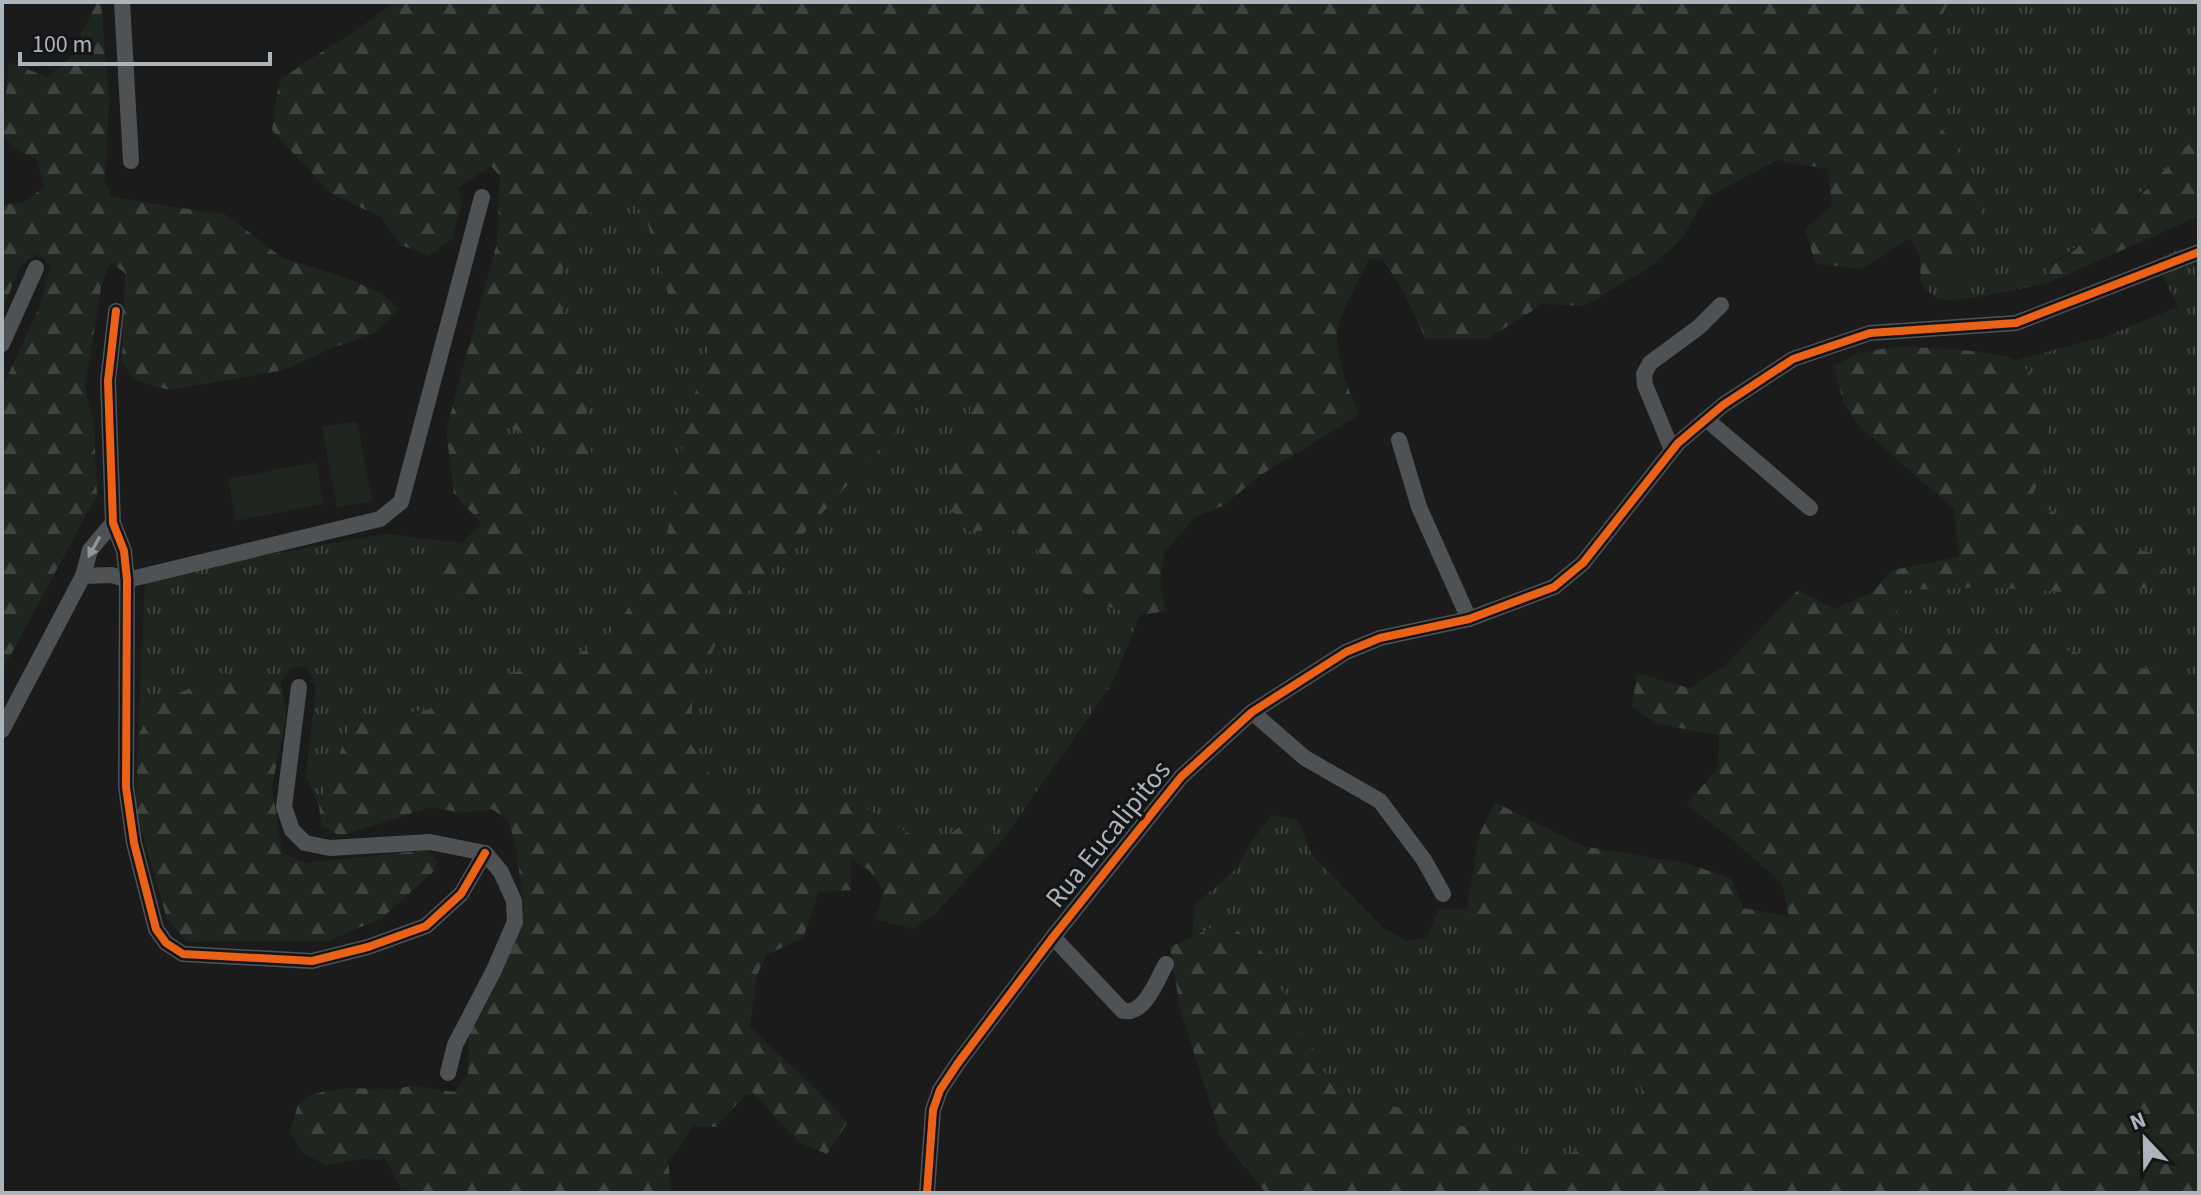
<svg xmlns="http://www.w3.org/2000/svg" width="2201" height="1195" font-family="'Source Sans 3',sans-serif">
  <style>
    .grass { fill: url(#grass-tufts) }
    .forest { fill: url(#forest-firs) }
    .pitch { fill: #1f261f }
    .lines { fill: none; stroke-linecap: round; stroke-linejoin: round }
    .minor { stroke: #4f5254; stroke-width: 16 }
    .cycleway-casing { stroke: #151517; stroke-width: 13 }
    .cycleway { stroke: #ea6118; stroke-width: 8 }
    .oneway { fill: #91979d }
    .labels { text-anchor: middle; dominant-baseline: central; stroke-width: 7; stroke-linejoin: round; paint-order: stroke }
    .street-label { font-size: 28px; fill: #adb5bc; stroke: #151517 }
  </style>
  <defs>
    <pattern id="grass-tufts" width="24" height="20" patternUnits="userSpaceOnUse" patternTransform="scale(2)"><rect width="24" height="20" fill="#1f261f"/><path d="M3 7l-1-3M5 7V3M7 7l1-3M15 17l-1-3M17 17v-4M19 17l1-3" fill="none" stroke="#3d433e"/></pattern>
    <pattern id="forest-firs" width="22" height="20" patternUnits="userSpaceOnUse" patternTransform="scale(2)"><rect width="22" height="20" fill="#1f261f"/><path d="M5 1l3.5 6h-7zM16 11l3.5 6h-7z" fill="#3d433e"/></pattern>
  </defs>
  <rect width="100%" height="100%" fill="#1b1b1b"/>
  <g class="grass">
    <path d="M 1949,2 L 2199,2 L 2199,133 C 2153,182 2107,229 2049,265 L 2050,282 C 2026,287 1964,303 1941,299 C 1933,297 1927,290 1921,284 L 1959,277 L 1966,164 L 1940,126 L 1929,74 L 1937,25 Z"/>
    <polygon points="630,202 646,214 670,301 709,346 687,420 662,563 604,641 568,659 491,678 427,710 352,722 319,806 306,776 316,687 306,666 291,668 281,682 222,673 154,705 138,736 145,584 159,574 386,534 462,543 424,578 488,605 511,451 505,426 592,465 582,366 574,352 559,298 570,218"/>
    <polygon points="2181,248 2194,265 2199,290 2199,681 2158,669 2127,668 2066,650 1993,634 1920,647 1893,625 1905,590 1985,587 2096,594 2162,557 2099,536 2029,500 2049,457 2037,384 2016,360 2104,337 2178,307 2155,260"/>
    <polygon points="915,400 970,404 972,433 953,463 1007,528 1017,532 1097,604 1140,615 1112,684 1004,838 972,818 936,844 906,832 858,803 809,794 779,805 727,801 691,744 692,704 730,607 767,574 891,437"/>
    <polygon points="1272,815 1298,820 1312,855 1383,928 1408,941 1428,937 1438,909 1467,909 1478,933 1518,973 1587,1008 1628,1052 1643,1097 1610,1136 1558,1159 1529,1157 1497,1136 1334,1089 1291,1013 1268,958 1192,937 1195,905 1237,868 1251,842"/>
  </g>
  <g class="forest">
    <polygon points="97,2 101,2 109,102 105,179 111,197 227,215 281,257 354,281 382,294 398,309 377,332 329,349 284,370 169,390 133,379 122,361 125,273 110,262 101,288 85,387 94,426 97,495 2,671 2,388 38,310 51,265 38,254 21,265 2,310 2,205 24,202 44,187 37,159 15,149 2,134 9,62 47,77 69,59"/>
    <path d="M 394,2 L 1949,2 L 1937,25 L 1929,75 L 1940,126 L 1966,164 L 1983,204 L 1975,240 L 1959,277 L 1921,284 L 1920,256 L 1910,238 L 1862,269 L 1815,263 L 1805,229 L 1832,205 L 1828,169 L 1777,160 L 1706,198 L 1682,238 L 1653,265 L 1584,306 L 1543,304 L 1487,339 L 1426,339 L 1401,287 L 1383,260 L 1370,258 C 1361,276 1338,316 1337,335 C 1336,362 1350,391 1359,415 L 1261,475 L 1224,505 L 1194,518 L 1164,553 L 1160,584 L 1166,611 L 1140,615 L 1097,604 L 1017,532 L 1007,528 L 970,532 L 942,499 L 953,463 L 972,433 L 970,405 L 915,400 L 891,437 L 767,574 L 730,607 L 692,704 L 691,744 L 727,801 L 779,805 L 809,794 L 858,803 L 906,832 L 936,844 L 972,818 L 1004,838 L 935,914 L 914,929 L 875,919 L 884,891 L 869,870 L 851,859 L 851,890 L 819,892 L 803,938 L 766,955 L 757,975 L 750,1026 C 782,1059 818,1087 847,1123 L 827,1154 L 800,1143 L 753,1093 L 744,1096 L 716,1127 L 694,1126 L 668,1162 L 672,1193 L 403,1193 L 386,1160 L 362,1159 L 325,1165 L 302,1152 L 290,1131 L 298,1105 L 308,1096 L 326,1091 L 349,1088 L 397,1089 L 411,1086 L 455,1092 L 468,1074 L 469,1030 L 494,989 L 524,909 L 516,846 L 508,820 L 492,809 L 462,813 L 431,807 L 340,836 L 321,825 L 319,805 L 352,722 L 427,710 L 491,678 L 568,659 L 604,641 L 662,563 L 687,420 L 709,346 L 670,301 L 645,214 L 630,202 L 570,218 L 559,298 L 574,351 L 582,366 L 592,466 L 506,426 L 533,523 L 530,565 L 488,605 L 423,578 L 482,524 L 454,494 L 446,430 L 497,243 L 500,176 L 491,166 L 458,188 L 462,201 L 452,239 L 428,256 L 401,245 L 381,217 L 330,193 L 272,130 L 279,81 C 317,53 358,32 394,2 Z"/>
    <polygon points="2199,133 2199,216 2050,282 2049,266 2076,249 2118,203 2130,202 2138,198"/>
    <path d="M 1900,346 C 1923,348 1999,350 2016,360 C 2040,374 2052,429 2049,455 C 2046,470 2036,486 2030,500 L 2099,536 L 2162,557 L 2164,586 L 2096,594 L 1985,587 L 1905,590 L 1893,624 L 1920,647 L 1993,634 L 2066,650 L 2127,668 L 2158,669 L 2199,681 L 2199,1193 L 1266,1193 L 1221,1137 L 1180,1009 L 1170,947 L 1226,921 L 1269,958 L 1291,1013 L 1334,1089 L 1497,1136 L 1529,1157 L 1558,1159 L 1610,1136 L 1643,1096 L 1628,1052 L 1587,1008 L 1518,973 L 1478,933 L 1467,909 L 1479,835 L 1495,802 L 1582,846 L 1688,864 L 1731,878 L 1743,908 L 1789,917 L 1782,883 L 1726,834 L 1686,805 L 1718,768 L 1719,735 L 1658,724 L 1632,707 L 1637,673 L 1689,688 L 1726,665 L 1798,590 L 1834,609 L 1873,592 L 1892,570 L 1959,557 L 1954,509 L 1859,426 L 1843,401 L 1834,366 L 1858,353 Z"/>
    <polygon points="222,673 281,682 286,717 272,786 282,853 306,863 428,850 437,861 434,871 382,918 328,941 187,942 167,919 136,811 138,736 154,705"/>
  </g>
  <g class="pitch">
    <polygon points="357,421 372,501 337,507 322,427"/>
    <polygon points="316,462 324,504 236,521 228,479"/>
  </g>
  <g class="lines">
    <g class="minor">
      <polyline points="122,2 131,161"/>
      <polyline points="116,311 108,381 113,523 124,551 127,580 126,787 134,843 156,929 166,943 183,954 312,961 368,947 426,926 461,894 485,853"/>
      <polyline points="2,344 36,268"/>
      <polyline points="1706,419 1810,508"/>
      <polyline points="1399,440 1419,507 1469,619"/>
      <polyline points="1672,450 1645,385 1644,374 1650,363 1699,327 1721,305"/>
      <polyline points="83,576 112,575 127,580 380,519 401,502 482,197"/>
      <polyline points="299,687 284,807 292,830 305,843 330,848 430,842 485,853 501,872 514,901 515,922 494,970 455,1045 448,1073"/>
      <polyline points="1252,712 1305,758 1380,801 1424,860 1443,894"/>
      <polyline points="2,730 83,576 90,550 113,523"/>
      <path d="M 1053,937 L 1123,1011 C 1145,1015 1156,981 1166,964"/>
      <polyline points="927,1193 933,1110 940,1090 958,1063 1053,937 1181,777 1252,712 1346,652 1380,638 1469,619 1554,587 1583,563 1678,443 1723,405 1793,359 1870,333 2016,323 2199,252"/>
    </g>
    <g class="cycleway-casing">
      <g id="cycleway">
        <polyline points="116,311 108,381 113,523 124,551 127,580 126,787 134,843 156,929 166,943 183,954 312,961 368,947 426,926 461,894 485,853"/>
        <polyline points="927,1193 933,1110 940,1090 958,1063 1053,937 1181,777 1252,712 1346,652 1380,638 1469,619 1554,587 1583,563 1678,443 1723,405 1793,359 1870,333 2016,323 2199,252"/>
      </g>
    </g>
    <use href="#cycleway" class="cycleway"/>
  </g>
  <defs><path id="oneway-solid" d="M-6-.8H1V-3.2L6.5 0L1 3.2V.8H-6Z" transform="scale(2)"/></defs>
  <use class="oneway" href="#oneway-solid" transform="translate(94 547) rotate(119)"/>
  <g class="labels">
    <g class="street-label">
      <text transform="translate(1108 834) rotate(-51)">Rua Eucalipitos</text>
    </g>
  </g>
  <rect width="2201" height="1195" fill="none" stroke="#adb5bc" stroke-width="8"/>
  <g transform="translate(2145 1139) rotate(338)" stroke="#151517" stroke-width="6" paint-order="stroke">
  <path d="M0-6L14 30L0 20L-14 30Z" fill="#adb5bc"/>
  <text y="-12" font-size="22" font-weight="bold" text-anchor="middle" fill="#adb5bc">N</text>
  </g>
  <path d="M20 52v12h250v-12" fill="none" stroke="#adb5bc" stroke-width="4"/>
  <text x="32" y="52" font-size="24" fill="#adb5bc" stroke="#151517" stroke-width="6" paint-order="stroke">100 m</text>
</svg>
